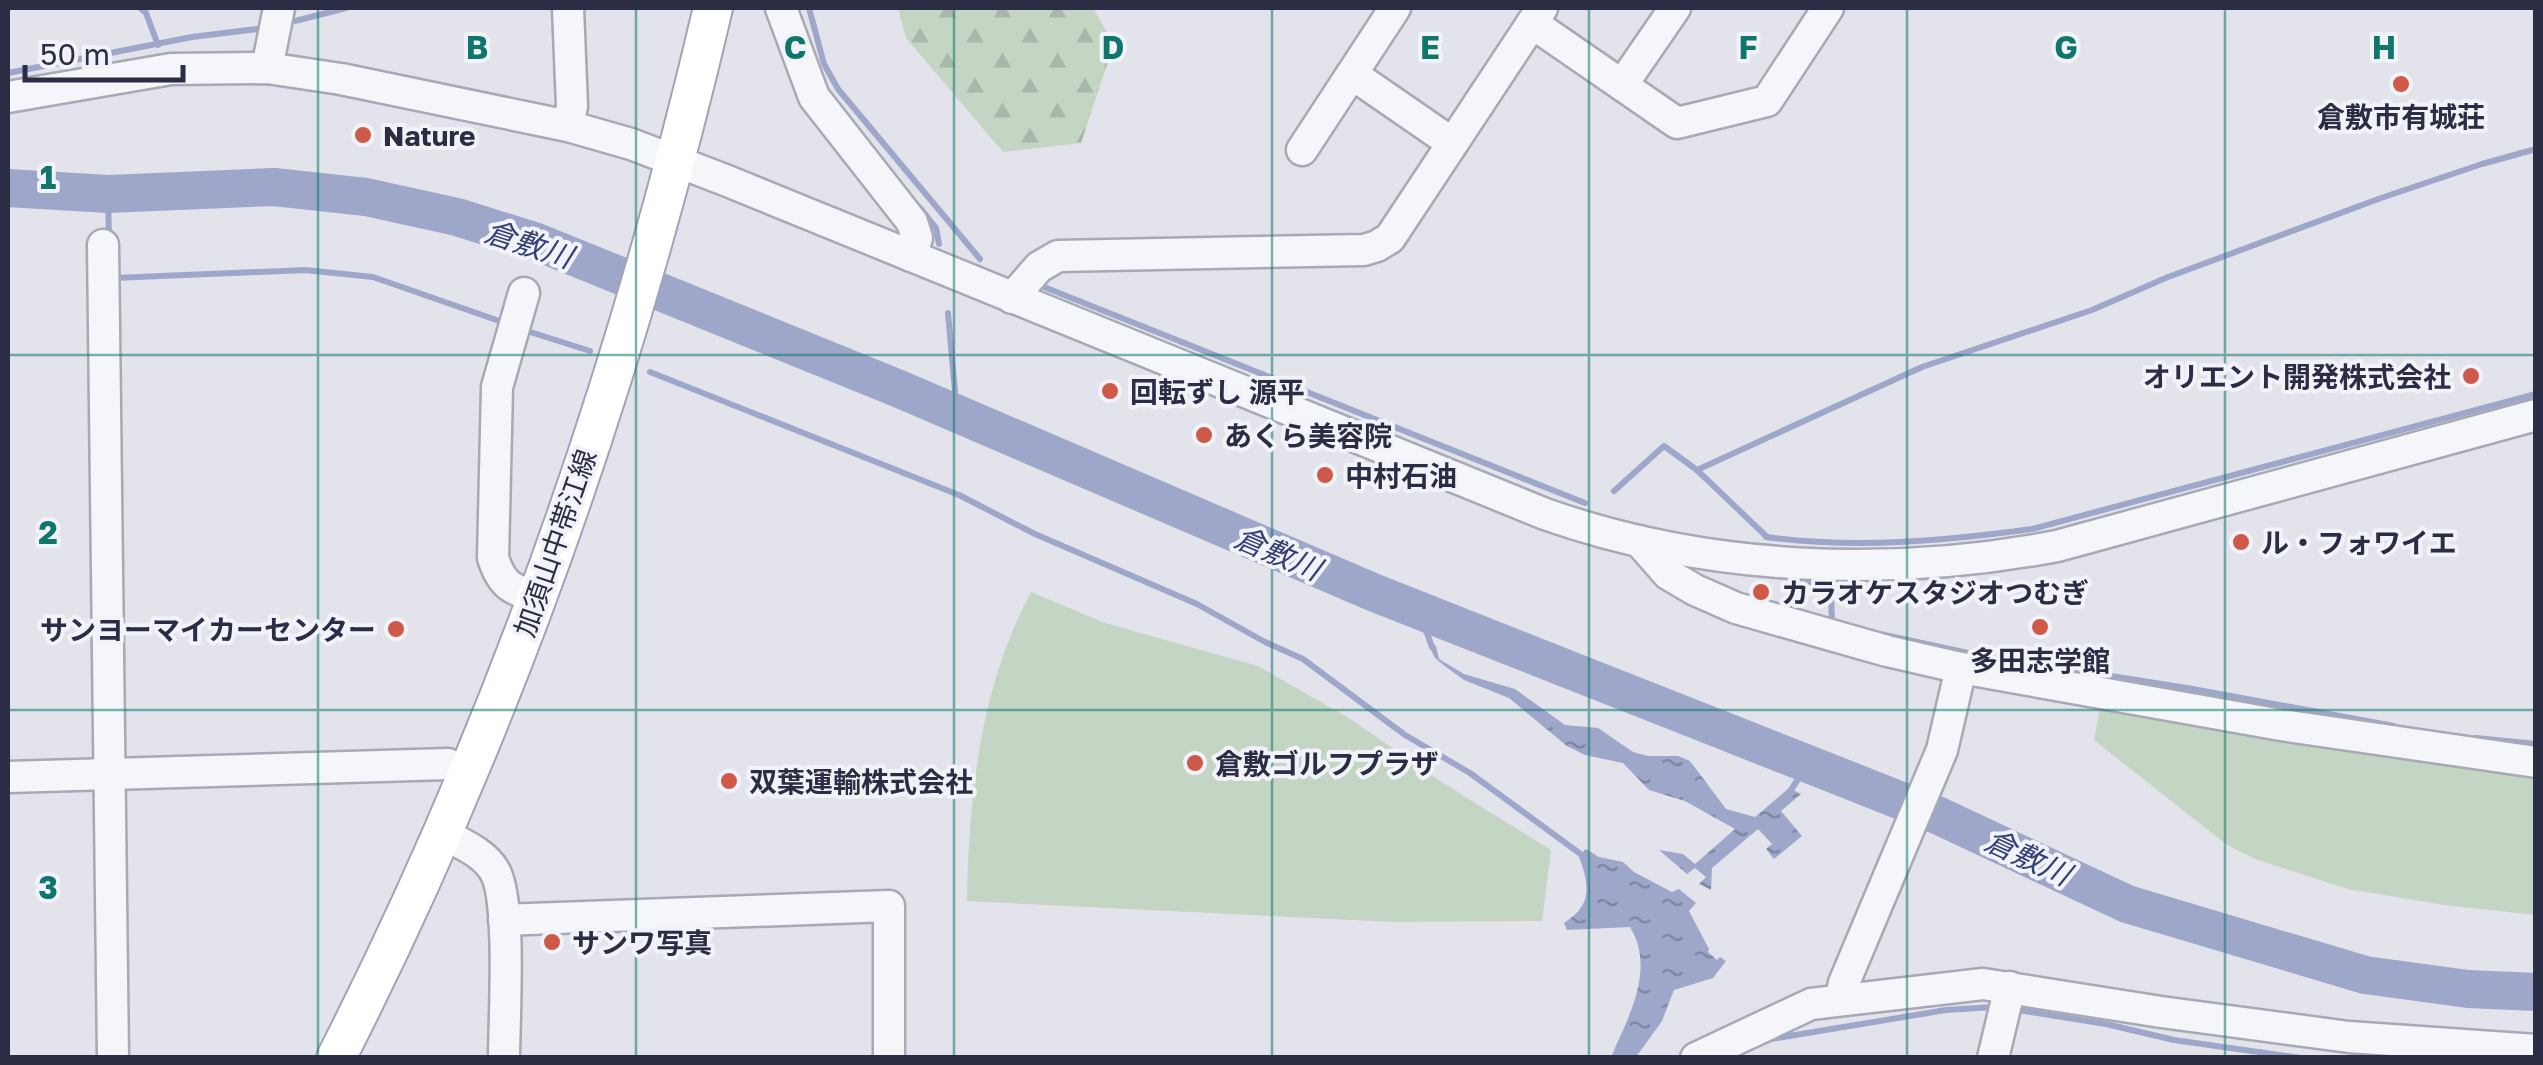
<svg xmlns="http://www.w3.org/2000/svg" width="2543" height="1065" font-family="'Golos Text','Noto Sans JP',sans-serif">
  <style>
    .green { fill: #c4d5c4 }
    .forest { fill: url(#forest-firs) }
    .water { fill: url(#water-ripples) }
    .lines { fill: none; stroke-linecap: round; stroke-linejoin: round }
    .stream { stroke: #9ea7ca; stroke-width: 6 }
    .river { stroke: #9ea7ca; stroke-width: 38 }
    .minor-casing { stroke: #a7a9b5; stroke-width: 35 }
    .major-casing { stroke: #a2a4b6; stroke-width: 42 }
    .minor { stroke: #f5f6f9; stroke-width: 30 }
    .major { stroke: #fff; stroke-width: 38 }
    .grid { fill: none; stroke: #0f766e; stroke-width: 2.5; stroke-opacity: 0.55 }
    .poi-dot { fill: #ce5949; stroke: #f2f3f8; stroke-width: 4 }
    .labels { text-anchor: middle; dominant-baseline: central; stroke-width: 8; stroke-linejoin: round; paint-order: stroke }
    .poi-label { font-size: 28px; font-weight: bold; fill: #2a2d43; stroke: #f2f3f8; text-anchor: start }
    .street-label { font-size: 28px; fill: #2a2d43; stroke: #f2f3f8 }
    .water-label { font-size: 30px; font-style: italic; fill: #344077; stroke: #f2f3f8 }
    .grid-label { font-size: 32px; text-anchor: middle; font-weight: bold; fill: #0f766e; stroke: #f2f3f8; stroke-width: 8; stroke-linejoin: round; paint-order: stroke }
  </style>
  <defs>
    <pattern id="forest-firs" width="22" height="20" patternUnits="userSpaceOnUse" patternTransform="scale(2.5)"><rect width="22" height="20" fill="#c4d5c4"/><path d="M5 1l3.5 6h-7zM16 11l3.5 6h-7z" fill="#a9b7aa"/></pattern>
    <pattern id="water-ripples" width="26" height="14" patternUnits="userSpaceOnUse" patternTransform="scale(2.5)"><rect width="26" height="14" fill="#9ea7ca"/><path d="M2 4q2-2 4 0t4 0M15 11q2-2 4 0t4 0" fill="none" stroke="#8188a6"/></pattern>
  </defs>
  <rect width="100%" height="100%" fill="#e2e3eb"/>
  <g class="green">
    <path d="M 1031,592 L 1105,623 L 1258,666 L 1352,720 L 1440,781 L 1551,850 L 1542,921 L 1394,922 L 967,901 C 969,794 980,688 1031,592 Z"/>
    <polygon points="2100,708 2535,774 2535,915 2444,905 2348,889 2255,859 2227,845 2094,740"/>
  </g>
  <polygon class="forest" points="898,8 1093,8 1114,44 1081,143 1003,152 906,38"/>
  <g class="water">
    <polygon points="1427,642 1436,646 1439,659 1464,674 1515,689 1565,725 1598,728 1633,752 1648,756 1678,756 1690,761 1726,809 1755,817 1789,788 1801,794 1781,811 1802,836 1774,859 1766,849 1772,844 1758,829 1712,868 1711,890 1699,884 1706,877 1695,868 1687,874 1659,850 1683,854 1695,864 1735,829 1685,801 1649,790 1623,763 1585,755 1567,746 1509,698 1464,680 1446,667 1435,658"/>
    <path d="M 1586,849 L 1599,857 L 1623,862 L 1634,872 L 1672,892 L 1679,889 L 1696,903 L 1689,911 L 1709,949 L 1708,952 L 1717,960 L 1720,957 L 1726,961 L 1713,978 L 1674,990 L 1662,1021 L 1636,1057 L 1611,1057 C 1628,1018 1656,969 1630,927 L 1567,930 L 1564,923 C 1592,905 1590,886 1579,857 Z"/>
  </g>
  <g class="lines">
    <g class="stream">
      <polyline points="140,8 146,13 158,45"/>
      <polyline points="809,8 824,64 838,89 980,259"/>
      <polyline points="295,21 346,8"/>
      <polyline points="8,73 192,37 257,29"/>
      <polyline points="108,194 109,238"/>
      <polyline points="921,209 936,228 939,244"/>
      <polyline points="114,278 305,270 373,277 508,324"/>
      <polyline points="1044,287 1585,503"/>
      <polyline points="948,313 957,414"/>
      <polyline points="524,330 590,351"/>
      <polyline points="650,372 959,495 1035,534 1197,604 1265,642 1303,659 1405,735 1470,773 1586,858"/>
      <polyline points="1697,470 1922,367 2092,310 2168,277 2381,198 2482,164 2536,149"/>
      <polyline points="1614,491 1664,446 1697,470 1766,536"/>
      <path d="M 1766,537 C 1856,549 1943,541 2032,529 L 2536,394"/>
      <polyline points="1800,580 1831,594 1832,622 1839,623"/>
      <polyline points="1419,611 1432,647"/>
      <polyline points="1880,634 1977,655 2187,688 2394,726"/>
      <polyline points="2476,738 2536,744"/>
      <polyline points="1787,796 1808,764"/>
      <polyline points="2012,1009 2106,1024 2174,1040 2301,1058"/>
      <polyline points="1765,1040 1946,1010 1994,1007"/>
    </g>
    <polyline class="river" points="8,188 108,194 274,187 366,197 457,217 537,242 897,388 1375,593 1937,815 2127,904 2365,975 2468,989 2536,992"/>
    <g class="minor-casing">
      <g id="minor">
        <polyline points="568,8 572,106 568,126"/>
        <polyline points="781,8 814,97 912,222 917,238 911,256"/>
        <polyline points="1532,23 1677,123 1767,101 1828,8"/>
        <polyline points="267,68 279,8"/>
        <polyline points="1352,74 1452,143"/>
        <polyline points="1622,85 1675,8"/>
        <path d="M 8,97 L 171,69 L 267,68 L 341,79 L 568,126 L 631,144 L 725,180 L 1545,514 C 1707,571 1889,578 2057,546 L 2536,415"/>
        <polyline points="1302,150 1395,8"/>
        <polyline points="103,245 113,1058"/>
        <path d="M 524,293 L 497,387 L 493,558 C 502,586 512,590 539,597"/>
        <polyline points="1012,298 1039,267 1058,256 1364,250 1377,246 1390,238 1542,8"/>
        <polyline points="1639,541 1668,574 1695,590 1736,608 1887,651 1961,668 2281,725 2536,762"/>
        <polyline points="8,777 448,764 469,773"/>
        <path d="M 444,834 C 461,844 483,852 494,870 C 512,898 504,1019 504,1058"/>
        <polyline points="504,920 889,906 889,1058"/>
        <polyline points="1840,1000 1844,983 1942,750 1961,668"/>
        <polyline points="1696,1058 1811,1004 1983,984 2161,1012 2349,1037 2536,1050"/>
        <polyline points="1993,1058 2010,987"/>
      </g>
    </g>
    <g class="major-casing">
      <path id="major" d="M 336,1058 C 506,725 628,371 713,8"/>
    </g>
    <use href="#minor" class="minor"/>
    <use href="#major" class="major"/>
  </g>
  <path class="grid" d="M 318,8 L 318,1058M 636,8 L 636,1058M 954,8 L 954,1058M 1272,8 L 1272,1058M 1589,8 L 1589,1058M 1907,8 L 1907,1058M 2225,8 L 2225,1058M 8,355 L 2536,355M 8,710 L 2536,710"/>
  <g class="poi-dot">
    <circle cx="2401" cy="84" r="10"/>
    <circle cx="363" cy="135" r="10"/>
    <circle cx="2471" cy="376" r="10"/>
    <circle cx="1110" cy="391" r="10"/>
    <circle cx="1204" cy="435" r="10"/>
    <circle cx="1325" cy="475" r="10"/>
    <circle cx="2241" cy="542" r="10"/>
    <circle cx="1761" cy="592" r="10"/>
    <circle cx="2040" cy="627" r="10"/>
    <circle cx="396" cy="629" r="10"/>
    <circle cx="1195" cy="763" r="10"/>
    <circle cx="729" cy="781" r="10"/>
    <circle cx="552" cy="942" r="10"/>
  </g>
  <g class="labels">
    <g class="poi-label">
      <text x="2401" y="116" text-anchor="middle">倉敷市有城荘</text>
      <text x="383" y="135">Nature</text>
      <text x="2451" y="376" text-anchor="end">オリエント開発株式会社</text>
      <text x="1130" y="391">回転ずし 源平</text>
      <text x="1224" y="435">あくら美容院</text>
      <text x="1345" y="475">中村石油</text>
      <text x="2261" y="542">ル・フォワイエ</text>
      <text x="1781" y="592">カラオケスタジオつむぎ</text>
      <text x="376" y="629" text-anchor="end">サンヨーマイカーセンター</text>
      <text x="2040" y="660" text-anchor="middle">多田志学館</text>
      <text x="1215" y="763">倉敷ゴルフプラザ</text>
      <text x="749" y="781">双葉運輸株式会社</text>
      <text x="572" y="942">サンワ写真</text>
    </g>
    <g class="street-label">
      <text transform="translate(555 543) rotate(-71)">加須山中帯江線</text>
    </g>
    <g class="water-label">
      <text transform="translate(529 244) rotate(18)">倉敷川</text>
      <text transform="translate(1278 553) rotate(23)">倉敷川</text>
      <text transform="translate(2028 857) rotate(25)">倉敷川</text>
    </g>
  </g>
  <g class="grid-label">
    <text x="477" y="59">B</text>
    <text x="795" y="59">C</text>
    <text x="1113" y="59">D</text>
    <text x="1430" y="59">E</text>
    <text x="1748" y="59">F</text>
    <text x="2066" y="59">G</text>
    <text x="2384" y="59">H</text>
    <text x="48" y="189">1</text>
    <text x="48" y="544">2</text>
    <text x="48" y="899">3</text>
  </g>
  <rect width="2543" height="1065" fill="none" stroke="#2a2d43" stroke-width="20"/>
  <path d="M25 65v15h158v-15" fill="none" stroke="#2a2d43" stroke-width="5"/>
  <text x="40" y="65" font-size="30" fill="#2a2d43" stroke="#f2f3f8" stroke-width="8" paint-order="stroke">50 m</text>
</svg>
